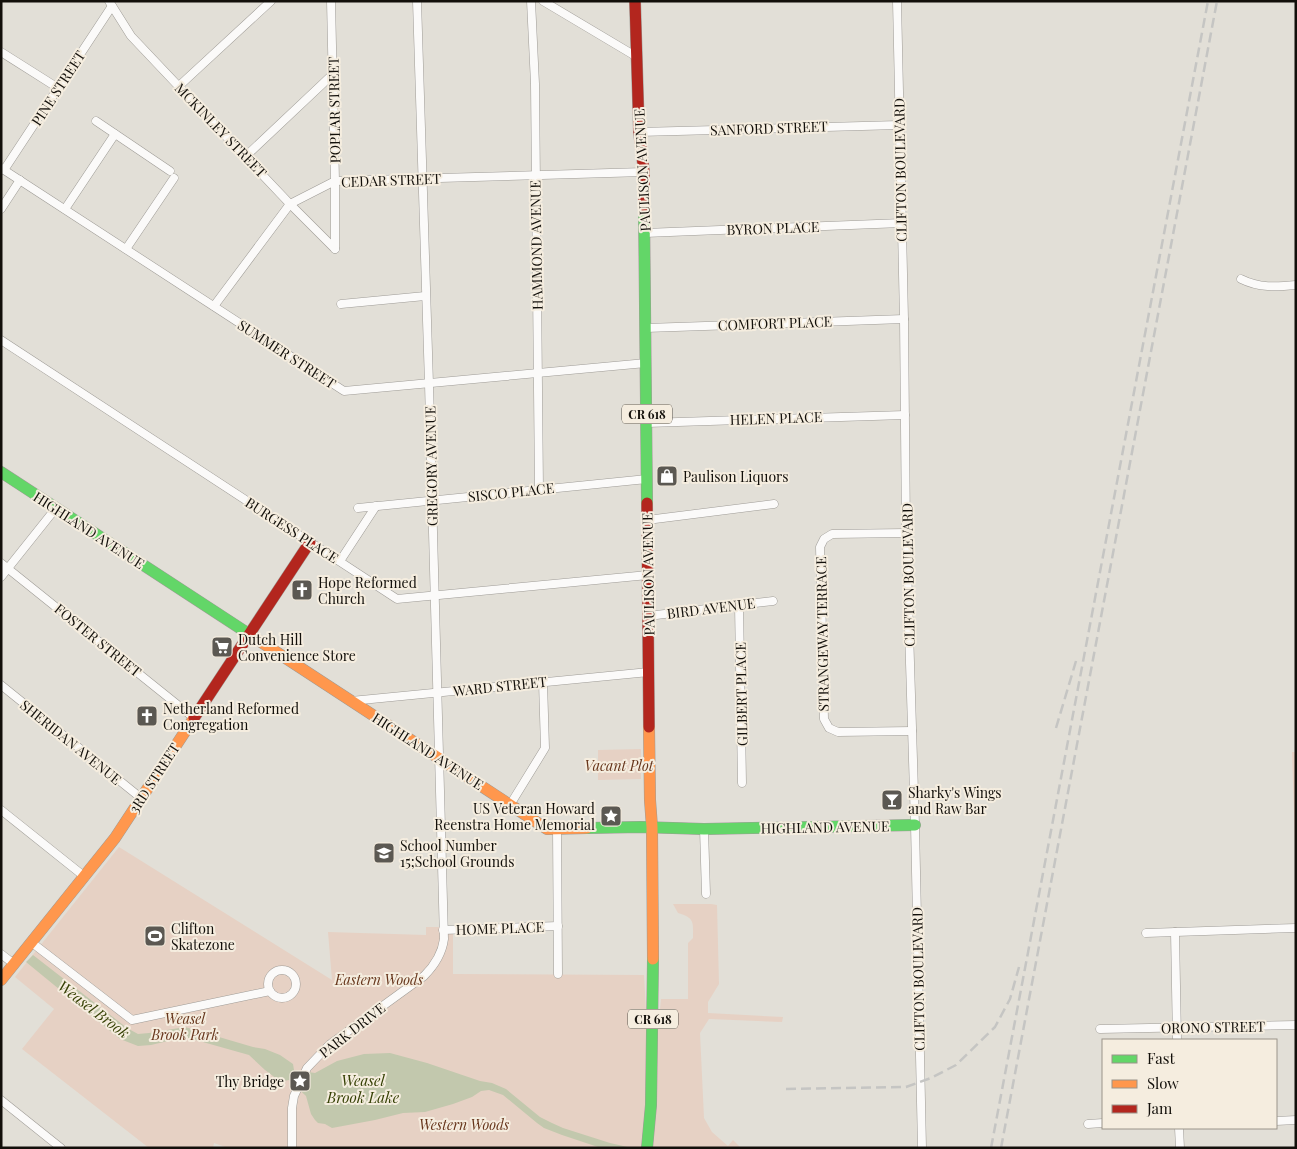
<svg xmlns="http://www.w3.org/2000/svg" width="1297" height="1149" font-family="'Playfair Display',serif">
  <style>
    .green { fill: #e6d1c4 }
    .water { fill: #c2c8ad }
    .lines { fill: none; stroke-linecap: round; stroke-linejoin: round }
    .street-casing { stroke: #9e9b96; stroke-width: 9 }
    .fast-casing { stroke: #9e9b96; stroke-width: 12 }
    .slow-casing { stroke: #9e9b96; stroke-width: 12 }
    .jam-casing { stroke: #9e9b96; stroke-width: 12 }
    .street { stroke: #fbfaf9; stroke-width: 8 }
    .fast { stroke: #63d668; stroke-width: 11 }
    .slow { stroke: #ff974d; stroke-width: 11 }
    .jam { stroke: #b3261e; stroke-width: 11 }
    .rail { stroke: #c5c5c3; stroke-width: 2.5; stroke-dasharray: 10 5; stroke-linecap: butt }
    .labels { text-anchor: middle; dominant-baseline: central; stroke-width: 4; stroke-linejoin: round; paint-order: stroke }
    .shield { fill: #f5eddf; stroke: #56524a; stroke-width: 1 }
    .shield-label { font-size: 12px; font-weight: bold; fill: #120f0a }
    .street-label { font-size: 14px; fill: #120f0a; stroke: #f5eddf }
    .poi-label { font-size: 14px; fill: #120f0a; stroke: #f5eddf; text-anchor: start }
    .park-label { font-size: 14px; font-style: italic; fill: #66351b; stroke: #f5eddf }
    .water-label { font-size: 15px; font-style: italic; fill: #354004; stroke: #f5eddf }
  </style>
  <rect width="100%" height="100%" fill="#e2dfd7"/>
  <g class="green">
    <polygon points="641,749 641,779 598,780 598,750"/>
    <polygon points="1292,752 1296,752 1296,873"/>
    <path d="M 119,847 L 332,980 L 328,932 L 426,935 L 426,927 L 443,927 L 453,930 L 453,974 L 644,975 L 651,1100 L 661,999 L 688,999 L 688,943 L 693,938 C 693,922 695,918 678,913 L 673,904 L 711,904 L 717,905 L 719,984 L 708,1002 L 708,1013 L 783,1017 L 782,1022 L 709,1019 L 700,1033 L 704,1118 L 712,1132 L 728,1146 L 733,1140 L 741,1148 L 228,1148 L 214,1143 L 213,1148 L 149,1148 L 22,1049 L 54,1009 L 15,977 Z"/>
  </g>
  <polygon class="water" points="33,955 127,1028 138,1034 149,1033 185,1027 253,1047 265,1049 280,1055 293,1064 294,1070 315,1073 337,1061 364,1054 390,1053 427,1063 480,1081 492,1083 506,1089 540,1117 552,1123 563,1128 610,1143 632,1148 601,1148 562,1135 544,1128 537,1123 503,1095 489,1090 481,1091 472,1097 453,1104 425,1112 403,1113 375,1120 332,1128 325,1124 318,1123 315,1120 311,1114 306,1096 289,1080 284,1081 277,1079 265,1070 249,1055 185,1037 151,1045 138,1046 120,1039 26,962"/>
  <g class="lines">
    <g class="street-casing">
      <g id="street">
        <polyline points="109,1 131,36 290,204 335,249"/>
        <polyline points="331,1 335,181 335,249"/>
        <polyline points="531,1 535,84 539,489"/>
        <polyline points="543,1 637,57"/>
        <polyline points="897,1 904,319 906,533 915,825 922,1148"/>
        <polyline points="1,52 58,88"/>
        <polyline points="179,86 271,1"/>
        <polyline points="96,121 170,171"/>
        <polyline points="639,132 899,125"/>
        <polyline points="246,156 333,74"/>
        <polyline points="1,168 344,391 646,363"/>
        <polyline points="4,170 112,6"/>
        <polyline points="1,209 20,180"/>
        <polyline points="65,209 115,134"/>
        <polyline points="645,233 902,223"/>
        <polyline points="126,249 174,178"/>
        <path d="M 1241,279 C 1259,288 1276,287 1296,285"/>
        <polyline points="341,304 425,296"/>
        <polyline points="214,306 290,204 335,181 644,172"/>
        <polyline points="646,328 904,319"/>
        <polyline points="1,340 397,599 648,575"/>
        <polyline points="647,423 905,415"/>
        <polyline points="358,508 647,479"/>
        <polyline points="647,520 774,504"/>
        <polyline points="906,533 832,534 824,539 820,547 824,719 829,728 838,732 912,731"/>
        <polyline points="340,561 376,506"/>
        <polyline points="1,563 194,718"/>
        <polyline points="1,577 56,508"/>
        <polyline points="739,605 742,783"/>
        <polyline points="648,616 773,601"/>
        <polyline points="1,685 141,798"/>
        <polyline points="351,701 649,672"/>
        <polyline points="510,805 545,748 543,682"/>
        <polyline points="1,810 85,877"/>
        <polyline points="557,828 558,974"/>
        <polyline points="704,829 706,894"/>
        <polyline points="443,930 558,926"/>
        <polyline points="1175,932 1177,1040"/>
        <polyline points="1146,933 1296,928"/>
        <polyline points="31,942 132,1020 270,991"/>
        <polyline points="1,954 14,964"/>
        <circle cx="282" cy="984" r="14"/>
        <polyline points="1100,1029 1296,1025"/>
        <polyline points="1,1100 61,1148"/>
        <polyline points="1276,1121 1296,1120"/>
        <polyline points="1088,1124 1103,1123"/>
        <polyline points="1179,1128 1180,1148"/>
        <path d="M 292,1148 L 292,1108 L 294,1096 L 307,1068 L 329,1045 L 424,976 C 434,966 442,954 444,939 L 429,384 L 417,1"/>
      </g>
    </g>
    <g class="fast-casing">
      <g id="fast">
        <polyline points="644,207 647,503"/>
        <polyline points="1,472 258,640"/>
        <polyline points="587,828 641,827 704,829 915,825"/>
        <polyline points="647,1148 651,1105 653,959"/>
      </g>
    </g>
    <g class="slow-casing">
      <g id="slow">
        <polyline points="258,640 547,829 587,828"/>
        <polyline points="649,727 650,800 652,827 653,959"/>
        <polyline points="1,980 115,838 194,718"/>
      </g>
    </g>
    <g class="jam-casing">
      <g id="jam">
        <polyline points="635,1 639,132 644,172 644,207"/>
        <polyline points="647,503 649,727"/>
        <polyline points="194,718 310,542"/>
      </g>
    </g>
    <use href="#street" class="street"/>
    <use href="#fast" class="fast"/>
    <use href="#slow" class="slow"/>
    <use href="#jam" class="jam"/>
    <g class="rail">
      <polyline points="1056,728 1076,661"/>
      <polyline points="786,1089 906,1087 931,1078 956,1065 995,1027 1010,999 1019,967"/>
      <polyline points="991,1148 1208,1"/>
      <polyline points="1001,1148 1217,1"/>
    </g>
  </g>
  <defs>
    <g id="shop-square" transform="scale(1.125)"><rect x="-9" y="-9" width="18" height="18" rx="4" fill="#5b5852" stroke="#f5eddf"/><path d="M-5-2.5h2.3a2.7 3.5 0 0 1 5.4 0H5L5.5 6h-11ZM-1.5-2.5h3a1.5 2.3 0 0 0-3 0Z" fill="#fff"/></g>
    <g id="church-square" transform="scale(1.125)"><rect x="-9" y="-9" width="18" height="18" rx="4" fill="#5b5852" stroke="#f5eddf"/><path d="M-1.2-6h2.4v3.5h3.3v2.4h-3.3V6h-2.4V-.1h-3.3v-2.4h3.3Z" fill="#fff"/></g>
    <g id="supermarket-square" transform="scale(1.125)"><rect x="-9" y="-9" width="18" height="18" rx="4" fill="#5b5852" stroke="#f5eddf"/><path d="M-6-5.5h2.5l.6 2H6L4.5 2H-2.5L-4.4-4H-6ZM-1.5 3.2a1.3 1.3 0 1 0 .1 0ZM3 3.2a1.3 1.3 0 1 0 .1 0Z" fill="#fff"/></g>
    <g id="bar-square" transform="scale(1.125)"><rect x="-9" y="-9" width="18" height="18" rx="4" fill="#5b5852" stroke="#f5eddf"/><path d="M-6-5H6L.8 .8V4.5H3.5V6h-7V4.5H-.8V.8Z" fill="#fff"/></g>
    <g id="sight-square" transform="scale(1.125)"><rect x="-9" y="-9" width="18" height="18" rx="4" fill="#5b5852" stroke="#f5eddf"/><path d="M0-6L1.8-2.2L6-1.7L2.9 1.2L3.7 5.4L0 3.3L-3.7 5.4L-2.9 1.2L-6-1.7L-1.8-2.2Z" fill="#fff"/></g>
    <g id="school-square" transform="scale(1.125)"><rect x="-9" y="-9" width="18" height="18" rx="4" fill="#5b5852" stroke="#f5eddf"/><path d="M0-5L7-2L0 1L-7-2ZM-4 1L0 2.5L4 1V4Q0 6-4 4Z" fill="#fff"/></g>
    <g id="stadium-square" transform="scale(1.125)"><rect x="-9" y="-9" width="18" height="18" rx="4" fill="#5b5852" stroke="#f5eddf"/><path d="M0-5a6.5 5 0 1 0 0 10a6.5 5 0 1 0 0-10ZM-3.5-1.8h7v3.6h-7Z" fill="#fff"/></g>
  </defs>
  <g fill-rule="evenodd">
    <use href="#shop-square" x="667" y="476"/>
    <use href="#church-square" x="302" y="590"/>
    <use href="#supermarket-square" x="222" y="647"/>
    <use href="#church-square" x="147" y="716"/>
    <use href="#bar-square" x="892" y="800"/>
    <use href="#sight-square" x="611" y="816"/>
    <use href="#school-square" x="384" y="853"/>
    <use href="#stadium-square" x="155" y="936"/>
    <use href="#sight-square" x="300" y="1081"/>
  </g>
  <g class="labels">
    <g class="shield">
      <rect x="622" y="404.5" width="50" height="19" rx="4"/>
      <rect x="628" y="1009.5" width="50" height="19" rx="4"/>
    </g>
    <g class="shield-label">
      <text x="647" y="414">CR 618</text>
      <text x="653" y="1019">CR 618</text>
    </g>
    <g class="street-label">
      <text transform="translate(58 88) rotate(-57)">PINE STREET</text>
      <text transform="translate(334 110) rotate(-91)">POPLAR STREET</text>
      <text transform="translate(769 128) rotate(-2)">SANFORD STREET</text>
      <text transform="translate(221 130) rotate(46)">MCKINLEY STREET</text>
      <text transform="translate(642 170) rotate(-93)">PAULISON AVENUE</text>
      <text transform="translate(900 170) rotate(-91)">CLIFTON BOULEVARD</text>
      <text transform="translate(391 180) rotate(-2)">CEDAR STREET</text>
      <text transform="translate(773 228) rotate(-2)">BYRON PLACE</text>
      <text transform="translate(536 245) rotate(-91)">HAMMOND AVENUE</text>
      <text transform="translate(775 323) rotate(-2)">COMFORT PLACE</text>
      <text transform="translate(287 354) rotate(33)">SUMMER STREET</text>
      <text transform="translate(776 418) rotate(-2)">HELEN PLACE</text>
      <text transform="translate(431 466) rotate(-91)">GREGORY AVENUE</text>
      <text transform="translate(511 492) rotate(-6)">SISCO PLACE</text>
      <text transform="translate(89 530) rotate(33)">HIGHLAND AVENUE</text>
      <text transform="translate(292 530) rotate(33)">BURGESS PLACE</text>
      <text transform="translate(648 574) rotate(-91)">PAULISON AVENUE</text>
      <text transform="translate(908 575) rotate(-91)">CLIFTON BOULEVARD</text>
      <text transform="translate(711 608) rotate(-7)">BIRD AVENUE</text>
      <text transform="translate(822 634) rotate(-91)">STRANGEWAY TERRACE</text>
      <text transform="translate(98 640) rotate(39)">FOSTER STREET</text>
      <text transform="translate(500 686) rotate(-6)">WARD STREET</text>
      <text transform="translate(741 694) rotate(-91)">GILBERT PLACE</text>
      <text transform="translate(71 742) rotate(39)">SHERIDAN AVENUE</text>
      <text transform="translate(428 751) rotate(33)">HIGHLAND AVENUE</text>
      <text transform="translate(154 778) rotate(-57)">3RD STREET</text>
      <text transform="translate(825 827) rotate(-1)">HIGHLAND AVENUE</text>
      <text transform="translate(500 928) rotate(-2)">HOME PLACE</text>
      <text transform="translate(918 979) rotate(-91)">CLIFTON BOULEVARD</text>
      <text transform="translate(1213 1027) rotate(-1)">ORONO STREET</text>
      <text transform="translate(352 1030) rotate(-38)">PARK DRIVE</text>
    </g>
    <g class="poi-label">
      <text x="683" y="476">Paulison Liquors</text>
      <text x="318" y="582">Hope Reformed<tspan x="318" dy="16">Church</tspan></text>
      <text x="238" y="639">Dutch Hill<tspan x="238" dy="16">Convenience Store</tspan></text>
      <text x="163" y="708">Netherland Reformed<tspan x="163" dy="16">Congregation</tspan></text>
      <text x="908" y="792">Sharky's Wings<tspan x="908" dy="16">and Raw Bar</tspan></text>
      <text x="595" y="808" text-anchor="end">US Veteran Howard<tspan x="595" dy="16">Reenstra Home Memorial</tspan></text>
      <text x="400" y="845">School Number<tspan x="400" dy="16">15;School Grounds</tspan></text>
      <text x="171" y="928">Clifton<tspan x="171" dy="16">Skatezone</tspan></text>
      <text x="284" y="1081" text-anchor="end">Thy Bridge</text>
    </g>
    <g class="park-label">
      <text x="619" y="765">Vacant Plot</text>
      <text x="379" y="979">Eastern Woods</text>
      <text x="185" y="1018">Weasel<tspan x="185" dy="16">Brook Park</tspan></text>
      <text x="464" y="1124">Western Woods</text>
    </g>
    <g class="water-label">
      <text transform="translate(94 1009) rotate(37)">Weasel Brook</text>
      <text x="363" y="1080">Weasel<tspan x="363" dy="17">Brook Lake</tspan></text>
    </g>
  </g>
  <rect width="1297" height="1149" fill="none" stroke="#120f0a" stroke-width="5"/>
  <rect x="1102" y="1039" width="175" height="90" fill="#f5eddf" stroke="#9a948a"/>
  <rect x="1112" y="1055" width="25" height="8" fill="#63d668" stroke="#9a948a"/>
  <text x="1147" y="1064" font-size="15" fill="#120f0a">Fast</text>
  <rect x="1112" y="1080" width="25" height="8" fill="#ff974d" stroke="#9a948a"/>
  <text x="1147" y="1089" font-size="15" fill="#120f0a">Slow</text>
  <rect x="1112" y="1105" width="25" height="8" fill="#b3261e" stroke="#9a948a"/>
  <text x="1147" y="1114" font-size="15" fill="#120f0a">Jam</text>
</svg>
